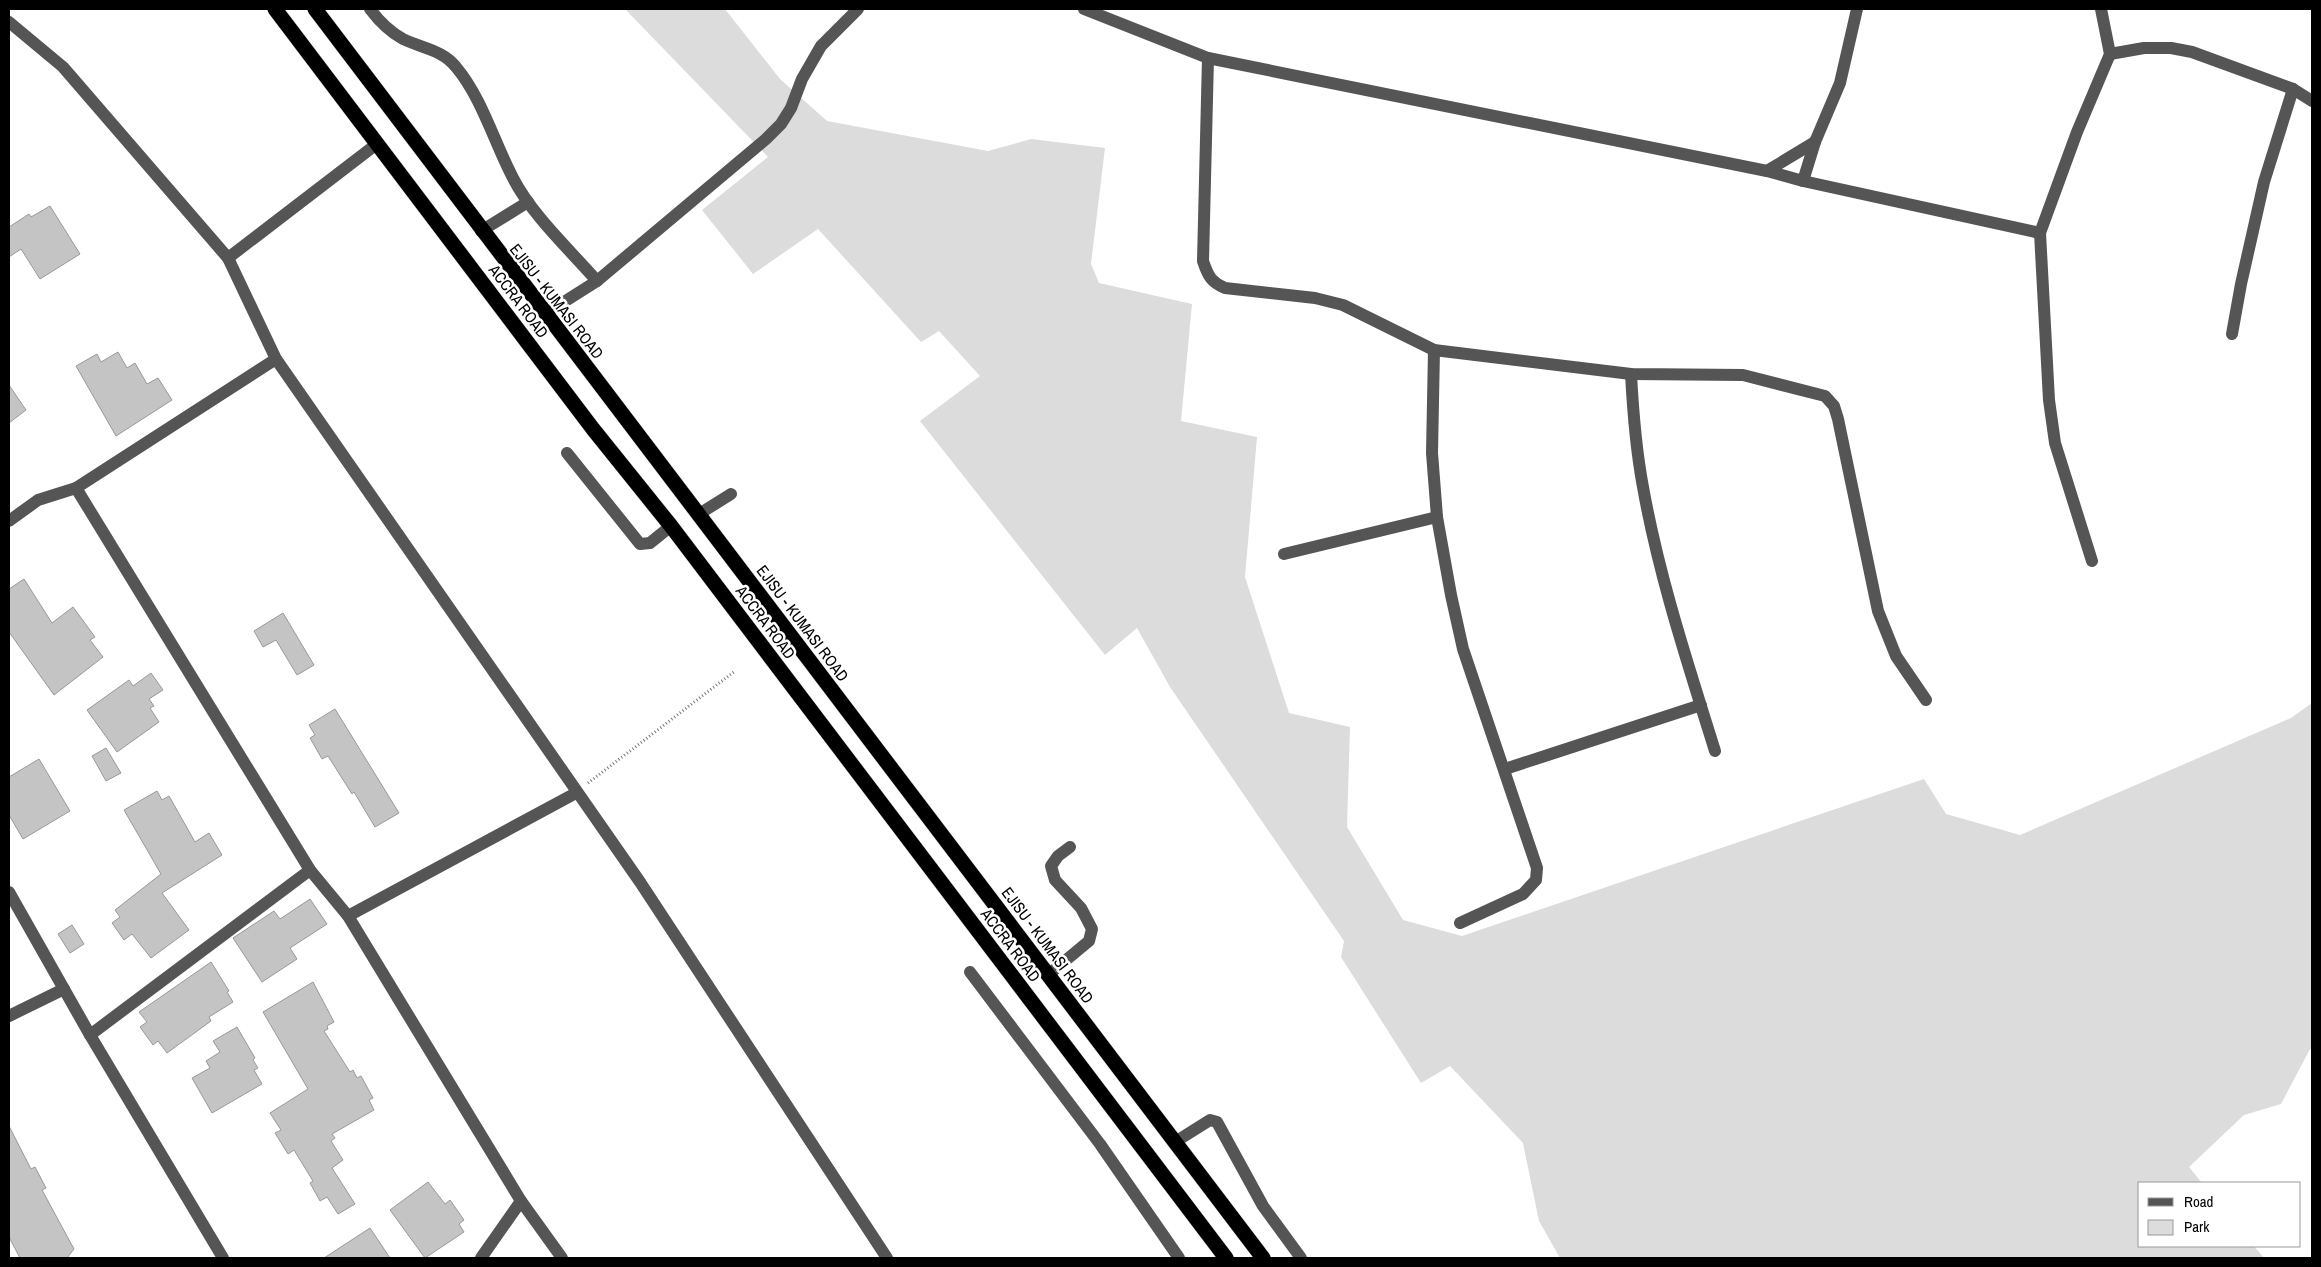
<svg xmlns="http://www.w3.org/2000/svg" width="2321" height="1267" font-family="'Archivo Narrow',sans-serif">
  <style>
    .green { fill: #dcdcdc }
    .building { fill: #c4c4c4; stroke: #999 }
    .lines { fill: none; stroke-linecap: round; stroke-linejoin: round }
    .highway-casing { stroke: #dbdbdb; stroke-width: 16 }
    .path { stroke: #777; stroke-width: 3; stroke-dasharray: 1 2.5; stroke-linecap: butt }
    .minor { stroke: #555; stroke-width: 12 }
    .highway { stroke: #000; stroke-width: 15 }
    .labels { text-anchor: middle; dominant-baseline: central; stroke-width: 5; stroke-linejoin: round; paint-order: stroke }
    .street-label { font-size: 16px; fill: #000; stroke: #fff }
  </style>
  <rect width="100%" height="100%" fill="#fff"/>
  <polygon class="green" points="625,9 725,9 780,79 827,121 988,151 1031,139 1105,148 1091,264 1099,283 1192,304 1181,421 1257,437 1245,577 1289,713 1350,727 1347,827 1403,920 1462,936 1924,779 1946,814 2020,835 2291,718 2312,703 2312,1049 2310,1049 2281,1104 2244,1115 2189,1167 2202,1183 2140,1183 2140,1246 2254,1246 2264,1258 1560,1258 1539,1221 1523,1143 1450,1066 1421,1083 1341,957 1344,941 1170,687 1137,628 1105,655 920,421 980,376 939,331 921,342 818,229 753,274 702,210 768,157"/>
  <g class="building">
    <polygon points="50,206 80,254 40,279 21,249 9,257 9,227 29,214 31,217"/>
    <polygon points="118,352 127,368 135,363 147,384 158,378 172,400 116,436 76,366 97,354 101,362"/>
    <polygon points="9,385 26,410 9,423"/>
    <polygon points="24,579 52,623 73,607 95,637 90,640 103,657 54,695 9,632 9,589"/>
    <polygon points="283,613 314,665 297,675 276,640 263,647 254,631"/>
    <polygon points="151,673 163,690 149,699 154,706 150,708 159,722 117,752 87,710 129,680 133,686"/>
    <polygon points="335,709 399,813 375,827 354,792 352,794 328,756 322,759 310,738 315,735 309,725"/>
    <polygon points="106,748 121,773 106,781 92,756"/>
    <polygon points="39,759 70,811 23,839 9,815 9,777"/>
    <polygon points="157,791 162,800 169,796 195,842 209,833 222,855 162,893 189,930 151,958 132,934 124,940 112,923 120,917 115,910 161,874 124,810"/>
    <polygon points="310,899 327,924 290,948 297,959 262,982 233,938 274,911 280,919"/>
    <polygon points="72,925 84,944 70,953 58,934"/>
    <polygon points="211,962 229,991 227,992 233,1002 209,1017 211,1021 167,1053 158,1041 153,1045 140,1027 147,1022 139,1012"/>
    <polygon points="313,982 334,1022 327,1026 328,1029 324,1031 350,1072 353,1070 357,1078 361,1076 373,1098 369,1100 374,1110 332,1134 335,1138 331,1141 343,1160 332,1168 355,1204 338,1214 327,1197 320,1201 310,1183 313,1181 294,1150 288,1154 275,1133 281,1130 270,1113 308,1089 263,1012"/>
    <polygon points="237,1027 255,1058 253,1060 258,1068 254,1070 262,1084 212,1113 192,1078 210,1068 206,1061 220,1052 213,1041"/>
    <polygon points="9,1126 31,1169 35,1167 46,1188 42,1190 74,1249 67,1258 20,1258 9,1237"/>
    <polygon points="428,1182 445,1204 450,1200 464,1220 459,1224 464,1232 425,1258 390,1210"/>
    <polygon points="370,1228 390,1258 324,1258"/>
  </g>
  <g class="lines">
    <g class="highway-casing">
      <g id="highway">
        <polyline points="275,9 593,429 671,526 1226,1258"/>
        <polyline points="315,9 1263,1258"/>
      </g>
    </g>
    <polyline class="path" points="588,783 735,671"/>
    <g class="minor">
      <path d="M 370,9 C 379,21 390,32 403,39 C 421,48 443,50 456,67 C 482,98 494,142 513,178 C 532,215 569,249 597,281"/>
      <polyline points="1084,9 1208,58 1767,171 1803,181 2040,233"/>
      <polyline points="9,22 63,67 228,258 276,359 640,882 887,1258"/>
      <polyline points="2110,54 2144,48 2171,48 2192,52 2293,89 2312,101"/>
      <path d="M 1208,58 L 1203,261 C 1208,276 1211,282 1225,288 L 1315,298 L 1343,305 L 1434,350 L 1631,374 L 1743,375 L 1825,396 L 1834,406 L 1838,419 L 1878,611 L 1896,656 L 1926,700"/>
      <polyline points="1767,171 1815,142"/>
      <polyline points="1803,181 1815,142 1840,83 1857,9"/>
      <polyline points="481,231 528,202"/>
      <polyline points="228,258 378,143"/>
      <polyline points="545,314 597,281 766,139 781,124 791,108 802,79 821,46 858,9"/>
      <polyline points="2232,334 2241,284 2264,182 2293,89"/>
      <polyline points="1434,350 1432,453 1437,517 1451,595 1463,649 1537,868 1536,880 1523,894 1460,923"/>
      <path d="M 1631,374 C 1633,412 1636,450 1643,487 C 1659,577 1688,664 1715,751"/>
      <polyline points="567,453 640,544 650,543 671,526"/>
      <polyline points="76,488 310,870 348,916 521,1201 562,1258"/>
      <polyline points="699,514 731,494"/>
      <polyline points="9,521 38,500 76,488 276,359"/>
      <polyline points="1284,554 1437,517"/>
      <polyline points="2092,561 2055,443 2049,400 2040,233 2077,132 2110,54 2101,9"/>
      <polyline points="1505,769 1701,705"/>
      <polyline points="9,892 90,1035 223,1258"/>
      <polyline points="348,916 576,793"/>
      <polyline points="970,972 1100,1144 1179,1258"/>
      <polyline points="1048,975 1089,941 1092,929 1081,908 1055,880 1051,866 1058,856 1070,847"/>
      <polyline points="9,1016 64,989"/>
      <polyline points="90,1035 310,870"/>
      <polyline points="1175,1142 1210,1120 1217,1122 1263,1206 1301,1258"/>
      <polyline points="481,1258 521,1201"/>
    </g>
    <use href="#highway" class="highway"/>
  </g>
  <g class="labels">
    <g class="street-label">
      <text transform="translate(519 301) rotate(53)">ACCRA ROAD</text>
      <text transform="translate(557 301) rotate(52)">EJISU - KUMASI ROAD</text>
      <text transform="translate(766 622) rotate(53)">ACCRA ROAD</text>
      <text transform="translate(803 623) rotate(53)">EJISU - KUMASI ROAD</text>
      <text transform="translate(1011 945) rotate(53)">ACCRA ROAD</text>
      <text transform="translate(1048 945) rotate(53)">EJISU - KUMASI ROAD</text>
    </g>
  </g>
  <rect width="2321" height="1267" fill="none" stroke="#000000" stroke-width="20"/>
  <rect x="2138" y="1182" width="162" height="65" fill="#ffffff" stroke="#999999"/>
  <rect x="2148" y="1198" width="25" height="8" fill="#555555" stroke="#999999"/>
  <text x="2184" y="1207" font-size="15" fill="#000000">Road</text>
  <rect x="2148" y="1220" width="25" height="15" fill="#dcdcdc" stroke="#999999"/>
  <text x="2184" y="1232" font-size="15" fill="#000000">Park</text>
</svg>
